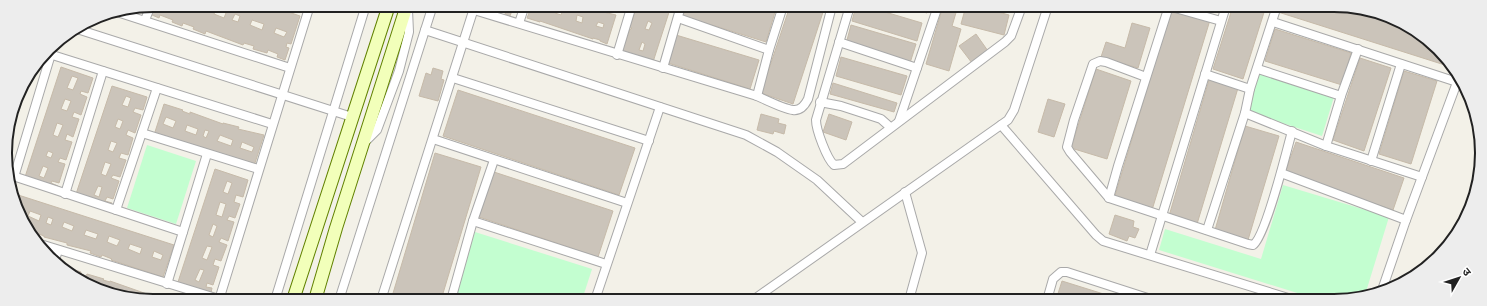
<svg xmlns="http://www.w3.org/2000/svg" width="1487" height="306" font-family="'Fira Sans','Noto Sans Devanagari',sans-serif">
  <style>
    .park { fill: #c3fed0 }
    .building { fill: #cbc4ba; stroke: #c6baa9; fill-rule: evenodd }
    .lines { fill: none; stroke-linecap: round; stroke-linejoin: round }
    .street-casing { stroke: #a9a9a9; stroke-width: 10 }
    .secondary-casing { stroke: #618200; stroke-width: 14 }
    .street { stroke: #fff; stroke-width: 8 }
    .secondary { stroke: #f2ffba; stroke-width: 12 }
    .rim { fill: none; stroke: #222; stroke-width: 2 }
  </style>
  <rect width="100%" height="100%" fill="#f3f1e8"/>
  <g class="park">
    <polygon points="1259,72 1334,97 1322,136 1246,111"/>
    <polygon points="147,145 196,161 176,224 127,208"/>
    <polygon points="1283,185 1389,217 1365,295 1344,301 1323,301 1159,250 1165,229 1261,259"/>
    <polygon points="475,232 592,269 582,300 473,300 455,294"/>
  </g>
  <g class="building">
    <path d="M 156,5 L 191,5 L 200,9 L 202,5 L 266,5 L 279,11 L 280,9 L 300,16 L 291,44 L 287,43 L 286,47 L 289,48 L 285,60 L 277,57 L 278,54 L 268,50 L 267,53 L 253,49 L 254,46 L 244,43 L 243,45 L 206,31 L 205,34 L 193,29 L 194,27 L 183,23 L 182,26 L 172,22 L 173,20 L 160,15 L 159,18 L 152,15 ZM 216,9 L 226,13 L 224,18 L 214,14 ZM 235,14 L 240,16 L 238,22 L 232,20 ZM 252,20 L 264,24 L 262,30 L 250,25 ZM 276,28 L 287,32 L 284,37 L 274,33 Z"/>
    <polygon points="514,5 510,16 505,14 506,11 503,10 502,13 492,10 493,8 491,8 490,9 480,6"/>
    <path d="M 532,5 L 535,5 L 534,7 L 540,9 L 541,5 L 585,5 L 591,7 L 591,9 L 616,15 L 607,44 L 600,41 L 600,40 L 593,38 L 593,39 L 540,21 L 540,22 L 527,18 ZM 556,8 L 563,10 L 561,15 L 555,13 ZM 577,15 L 583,17 L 582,23 L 576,21 ZM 598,22 L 604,24 L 603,28 L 596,26 Z"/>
    <path d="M 637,6 L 653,6 L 652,8 L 656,9 L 658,6 L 671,6 L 653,62 L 622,52 L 630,29 L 631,29 L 632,28 L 630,27 ZM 648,21 L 652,23 L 649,30 L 645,29 ZM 642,42 L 645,44 L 643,51 L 639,50 Z"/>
    <polygon points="686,6 756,6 775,12 766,42 683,16"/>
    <polygon points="790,6 825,6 793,104 761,93"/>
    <polygon points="856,6 865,6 922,23 917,41 852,21"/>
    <polygon points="903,6 929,6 927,13"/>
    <polygon points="943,6 958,6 952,26 961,29 949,71 926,64"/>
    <polygon points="966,6 977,6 1009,15 1004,35 961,24"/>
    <polygon points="998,6 1016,6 1014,11"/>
    <polygon points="1233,6 1266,6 1243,79 1213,69"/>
    <polygon points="1280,6 1353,6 1408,25 1449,61 1448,66 1278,12"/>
    <polygon points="1171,9 1210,20 1152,210 1114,199"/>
    <polygon points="1132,23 1150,28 1138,68 1101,57 1106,42 1125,48"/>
    <polygon points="851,25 916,44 910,63 846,44"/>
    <polygon points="1275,29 1351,53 1342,85 1265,61"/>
    <polygon points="976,34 988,51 972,63 959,46"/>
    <polygon points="676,35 759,60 750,89 668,63"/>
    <polygon points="841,57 907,76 901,95 836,76"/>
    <polygon points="1360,58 1391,68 1364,151 1333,140"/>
    <path d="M 61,67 L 93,78 L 88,93 L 81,91 L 80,94 L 87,97 L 81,115 L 74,112 L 72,117 L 79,119 L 73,137 L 67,134 L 65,140 L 72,142 L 66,160 L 60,158 L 58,162 L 65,164 L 59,183 L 52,181 L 51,183 L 58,186 L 57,188 L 25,177 ZM 72,76 L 78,78 L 73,90 L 67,88 ZM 65,99 L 71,101 L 67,111 L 61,109 ZM 57,123 L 63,125 L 58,137 L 53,135 ZM 48,151 L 53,153 L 51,158 L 46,156 ZM 43,166 L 48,168 L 44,178 L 39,176 Z"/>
    <polygon points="433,68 443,71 441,79 444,80 438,101 419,96 426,73 431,75"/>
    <polygon points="1096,69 1131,81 1107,159 1071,148"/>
    <polygon points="1404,71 1437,81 1411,164 1379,154"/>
    <polygon points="1209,80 1238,88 1197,224 1169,216"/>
    <polygon points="833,83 897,103 894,112 830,94"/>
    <path d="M 112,86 L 147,97 L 143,110 L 135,108 L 133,112 L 141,115 L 135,133 L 128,130 L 126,135 L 133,138 L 128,155 L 121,153 L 119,158 L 126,160 L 120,177 L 113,175 L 111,178 L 119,181 L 113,199 L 107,197 L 105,201 L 112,203 L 111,206 L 76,194 ZM 126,96 L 131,98 L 128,107 L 122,105 ZM 118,119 L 123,121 L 120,129 L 115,127 ZM 111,141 L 117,143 L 113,152 L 108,150 ZM 105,162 L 111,164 L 106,176 L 101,174 ZM 98,186 L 102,187 L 99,197 L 94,195 Z"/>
    <polygon points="458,90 635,148 619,195 443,136"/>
    <polygon points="1048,99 1065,104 1054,137 1038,132"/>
    <path d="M 164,104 L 183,110 L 182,111 L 190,114 L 190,112 L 223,124 L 223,123 L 239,127 L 238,129 L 264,135 L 254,166 L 154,135 ZM 166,117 L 176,121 L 173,128 L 163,124 ZM 187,125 L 198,129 L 196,135 L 185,131 ZM 205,130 L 209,131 L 206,138 L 203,136 ZM 220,135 L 233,140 L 231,146 L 217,141 ZM 242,142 L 254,147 L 252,152 L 240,148 Z"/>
    <polygon points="761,114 779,119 778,123 786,125 784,134 774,131 773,134 757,130"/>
    <polygon points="829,114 852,122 846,140 823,132"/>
    <polygon points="1245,126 1279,136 1248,240 1215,230"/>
    <polygon points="1296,142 1404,178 1393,210 1285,173"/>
    <polygon points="435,153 481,167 441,300 391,300"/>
    <path d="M 215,169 L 248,180 L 243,197 L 236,195 L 234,202 L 240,204 L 235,218 L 229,216 L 227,220 L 234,222 L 228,241 L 221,238 L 219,242 L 227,245 L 221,261 L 215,259 L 213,265 L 219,267 L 213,285 L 207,283 L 206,287 L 212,288 L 211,293 L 178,282 ZM 227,181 L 232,183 L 228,194 L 223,192 ZM 220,202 L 226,204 L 222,217 L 216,215 ZM 213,224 L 217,226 L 213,237 L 209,235 ZM 207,246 L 212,247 L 207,260 L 202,258 ZM 200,269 L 204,270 L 199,282 L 195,280 Z"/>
    <polygon points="494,172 613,211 598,257 479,217"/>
    <path d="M 12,193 L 174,245 L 163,277 L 111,260 L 112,259 L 102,255 L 101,257 L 90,253 L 91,251 L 67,245 L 67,243 L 44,237 L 44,236 L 39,234 L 38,236 L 33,235 L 19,210 L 20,207 L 16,206 L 13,200 ZM 30,211 L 41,215 L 39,221 L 28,216 ZM 48,217 L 53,219 L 51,225 L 46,223 ZM 64,222 L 74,226 L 72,231 L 62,227 ZM 86,230 L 98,234 L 96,239 L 84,235 ZM 109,236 L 120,240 L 117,246 L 107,242 ZM 130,244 L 142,248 L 140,254 L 128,249 ZM 154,251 L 163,255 L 161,260 L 152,257 Z"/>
    <polygon points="1115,215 1134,221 1133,227 1139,229 1135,238 1129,236 1127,241 1109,234"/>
    <polygon points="61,265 81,272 81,274 86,276 87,274 104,279 103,280 110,282 110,281 164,300 134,300 87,286"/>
    <polygon points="1062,281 1126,301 1056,300"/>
  </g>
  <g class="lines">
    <g class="street-casing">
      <g id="street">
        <polyline points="297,5 309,9"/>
        <path d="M 850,6 L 816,120 C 816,130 827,159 834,165 L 843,164 L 1005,42 L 1011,36 L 1022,6"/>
        <polyline points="1168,6 1221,21"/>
        <path d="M 474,10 L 757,96 C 766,100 784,109 793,110 C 800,111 805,105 808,99 L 832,6"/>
        <polyline points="117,12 290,68"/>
        <polyline points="678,18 769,50"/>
        <polyline points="145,20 151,5"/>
        <polyline points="1273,22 1457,82"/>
        <polyline points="519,23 525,5"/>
        <polyline points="77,29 352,117"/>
        <polyline points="425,30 746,135 777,152 817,180 862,222"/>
        <polyline points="839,42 917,68"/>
        <polyline points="46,53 272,124"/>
        <polyline points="617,55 632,5"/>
        <polyline points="663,68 681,6"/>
        <polyline points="1258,69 1341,96"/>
        <polyline points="1205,74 1250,89"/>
        <path d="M 1146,77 L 1106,62 L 1100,61 L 1093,64 L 1074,120 L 1067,147 L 1070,152 L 1109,198 L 1248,244 L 1253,245 C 1265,238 1287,150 1292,131"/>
        <polyline points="453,78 649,141"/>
        <polyline points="757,96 769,50 783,6"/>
        <polyline points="820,102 841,106 881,119 890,127"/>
        <polyline points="1245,113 1326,146 1422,177"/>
        <polyline points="899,121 938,6"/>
        <polyline points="1001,125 1096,235 1103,241 1298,301"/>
        <polyline points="142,133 258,169"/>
        <polyline points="433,139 627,203"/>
        <polyline points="365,142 377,130 399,71 409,32 408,10"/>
        <polyline points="1326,146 1341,96 1358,49"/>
        <polyline points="1371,161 1401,64"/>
        <polyline points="1281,173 1406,220"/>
        <polyline points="10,175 183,232"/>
        <polyline points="14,177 51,54"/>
        <polyline points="905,192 922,253 909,300"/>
        <polyline points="65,194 103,71"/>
        <polyline points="1109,198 1118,166 1169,6"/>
        <polyline points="116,210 157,88"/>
        <polyline points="473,221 606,264"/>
        <polyline points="1207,230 1245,113 1250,89 1277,6"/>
        <polyline points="37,243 219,299"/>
        <polyline points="1150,255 1226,6"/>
        <polyline points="55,260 58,250"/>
        <polyline points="167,284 207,154"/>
        <polyline points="1382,290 1406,220 1459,77"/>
        <polyline points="452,296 464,300"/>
        <polyline points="219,300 310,5"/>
        <polyline points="275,300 366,5"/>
        <polyline points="339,300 433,5"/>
        <polyline points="381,300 475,5"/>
        <polyline points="451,300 473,221 494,160"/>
        <polyline points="595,300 660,107"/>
        <polyline points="753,300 1008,120 1014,110 1048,6"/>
        <polyline points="1047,300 1053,279 1061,272 1067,272 1157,301"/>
      </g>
    </g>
    <g class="secondary-casing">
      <g id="secondary">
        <polyline points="293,300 389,5"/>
        <polyline points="315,300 336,228 407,5"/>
      </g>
    </g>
    <use href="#street" class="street"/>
    <use href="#secondary" class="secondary"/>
  </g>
  <path d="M0 0H1487V306H0ZM153 12H1334A141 141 0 0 1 1475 153V153A141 141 0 0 1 1334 294H153A141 141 0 0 1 12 153V153A141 141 0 0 1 153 12Z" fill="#ededed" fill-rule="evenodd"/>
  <path class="rim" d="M153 12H1334A141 141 0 0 1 1475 153V153A141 141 0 0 1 1334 294H153A141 141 0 0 1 12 153V153A141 141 0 0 1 153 12Z"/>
  <g transform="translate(1459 278) rotate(51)" stroke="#ffffff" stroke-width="3" paint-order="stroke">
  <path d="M0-3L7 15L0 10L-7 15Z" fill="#222222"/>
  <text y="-6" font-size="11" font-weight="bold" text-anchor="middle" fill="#222222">उ</text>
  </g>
</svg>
